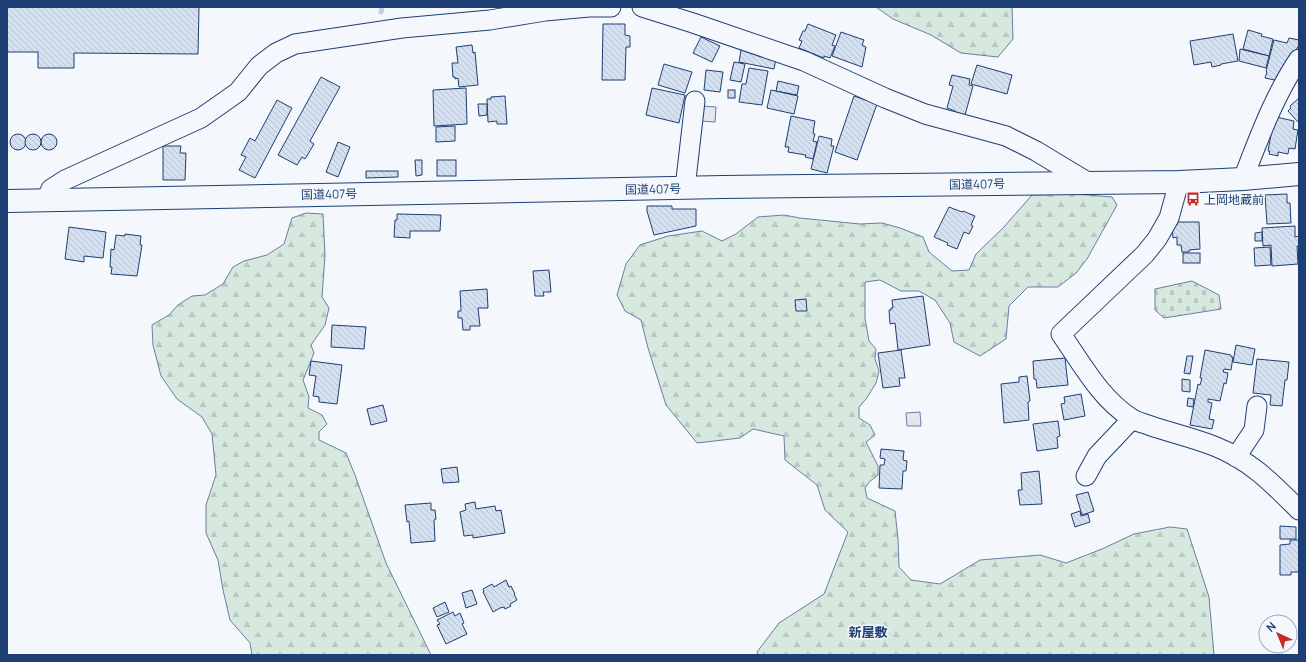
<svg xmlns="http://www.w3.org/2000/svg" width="1306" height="662" font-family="Manrope,'Noto Sans JP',sans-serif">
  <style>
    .forest { fill: url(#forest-firs); stroke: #687fa3 }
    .cemetery { fill: url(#cemetery-stones); stroke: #687fa3 }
    .parking { fill: #e3e8f0; stroke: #687fa3 }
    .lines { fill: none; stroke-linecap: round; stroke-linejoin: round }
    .stream { stroke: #bed0e5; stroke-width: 5 }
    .building { fill: url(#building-back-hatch); stroke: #1d3f73 }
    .minor-casing { stroke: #1d3f73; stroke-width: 21 }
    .highway-casing { stroke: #1d3f73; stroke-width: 24 }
    .minor { stroke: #f4f7fb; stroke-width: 19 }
    .highway { stroke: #f4f7fb; stroke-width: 22 }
    .labels { text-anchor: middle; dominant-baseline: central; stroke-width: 3; stroke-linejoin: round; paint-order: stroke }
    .street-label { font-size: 12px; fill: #1d3f73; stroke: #f4f7fb }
    .poi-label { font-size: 12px; fill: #1d3f73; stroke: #f4f7fb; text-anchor: start }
    .neighbourhood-label { font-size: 13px; font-weight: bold; fill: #1d3f73; stroke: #f4f7fb }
  </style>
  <defs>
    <pattern id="forest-firs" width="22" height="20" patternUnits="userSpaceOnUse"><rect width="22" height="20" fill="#d7e8df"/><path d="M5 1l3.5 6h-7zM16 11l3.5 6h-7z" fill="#b8c8c3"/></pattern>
    <pattern id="cemetery-stones" width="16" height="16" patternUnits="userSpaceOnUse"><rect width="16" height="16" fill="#d7e8df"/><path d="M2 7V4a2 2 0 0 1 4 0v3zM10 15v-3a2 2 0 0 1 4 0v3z" fill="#b8c8c3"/></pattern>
    <pattern id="building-back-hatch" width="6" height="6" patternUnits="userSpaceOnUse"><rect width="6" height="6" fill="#d5e0f0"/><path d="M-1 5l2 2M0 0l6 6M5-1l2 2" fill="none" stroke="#b6c1d1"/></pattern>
  </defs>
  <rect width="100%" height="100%" fill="#f4f7fb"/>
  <g class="forest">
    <polygon points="876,7 1012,7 1013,39 998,57 961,53 931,35 893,19"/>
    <polygon points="1075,194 1112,197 1117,205 1087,259 1076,273 1058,287 1028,287 1009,306 1006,339 980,356 954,342 950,323 935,300 919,291 901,291 880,280 865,282 865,319 869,341 876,349 875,359 879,371 876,383 866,399 859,407 859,418 870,425 875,435 866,442 878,466 878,475 869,482 865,488 867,498 895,511 898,539 899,567 911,580 940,584 980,560 1040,555 1066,563 1102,549 1134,534 1170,527 1187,529 1209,597 1214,655 758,655 757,652 779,623 824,594 848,532 825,510 817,485 785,460 784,436 753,429 740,438 697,443 666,405 648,348 641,320 625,311 617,295 626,264 640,245 668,236 702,231 722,241 736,234 758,217 784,215 800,218 860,224 882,223 900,228 923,237 929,252 952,271 969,270 976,254 1003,228 1032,195"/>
    <polygon points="306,213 323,214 325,255 322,297 329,308 325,325 311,345 314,353 303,380 309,397 308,408 322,415 327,424 319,432 319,440 346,453 355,475 386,563 431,655 252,655 250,643 230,620 223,590 218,560 206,533 206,505 216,475 212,434 202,417 177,399 161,376 153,345 152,325 169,315 178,305 192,296 205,295 223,284 233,267 244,261 267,255 284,244 292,218"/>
  </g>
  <polygon class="cemetery" points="1192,281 1219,295 1221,309 1164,318 1155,310 1155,289"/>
  <g class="parking">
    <polygon points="702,106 716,107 715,122 700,121"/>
    <polygon points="920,412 921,426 907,426 906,413"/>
  </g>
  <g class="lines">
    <polyline class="stream" points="381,12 382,7"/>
  </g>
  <g class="building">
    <polygon points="7,7 199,7 198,54 74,53 74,68 38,68 38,52 7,52"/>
    <polygon points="603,24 625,24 625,35 630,36 630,47 626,47 625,80 602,80"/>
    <polygon points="808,24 836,35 832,45 835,46 830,58 824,56 824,58 799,48 802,41 799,40 803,31 805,31"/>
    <polygon points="1248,30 1262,34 1261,36 1273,39 1269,56 1243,49"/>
    <polygon points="841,32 864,40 862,45 866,47 862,67 832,56"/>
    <polygon points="1233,34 1238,61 1221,64 1221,65 1212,67 1211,62 1194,65 1190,41"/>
    <polygon points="701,37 720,46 712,62 693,53"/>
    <polygon points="1289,38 1299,40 1299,45 1279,81 1265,78 1267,72 1266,71 1274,40 1287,43"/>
    <polygon points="472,45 473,53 475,52 478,85 459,87 458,78 455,79 455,77 453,77 452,63 458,63 456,47"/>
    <polygon points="1240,49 1269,56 1266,68 1239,61"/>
    <polygon points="741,50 771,55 776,58 774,69 739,62"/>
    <polygon points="734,62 745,64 741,82 730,80"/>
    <polygon points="664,64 692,72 685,93 658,85"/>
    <polygon points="977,65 1012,75 1007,94 971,84"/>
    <polygon points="749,68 768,71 762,105 739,102 742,84 746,84"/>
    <polygon points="706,70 723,72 720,92 704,90"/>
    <polygon points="952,75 970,79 969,85 973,86 965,115 955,112 955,111 947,108 953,86 949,85"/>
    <polygon points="321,77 340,87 310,141 314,144 305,159 302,157 297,165 278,155"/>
    <polygon points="778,81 799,86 797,95 776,91"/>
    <polygon points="466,88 467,124 434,126 433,90"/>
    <polygon points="652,88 685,95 679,123 646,115"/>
    <rect x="728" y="90" width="7" height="8"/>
    <polygon points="771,90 798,96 794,114 767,108"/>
    <polygon points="505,96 507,124 497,124 497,121 488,122 487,99 491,99 491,97"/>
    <polygon points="854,96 877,104 857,160 835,152"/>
    <polygon points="1299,98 1299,123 1288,111 1291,108 1290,106"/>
    <polygon points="277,100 292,108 255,178 239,170 246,157 241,155 250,138 255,141"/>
    <polygon points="478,104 487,104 487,115 479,116"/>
    <polygon points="791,116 815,121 813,133 815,134 813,141 817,142 813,159 805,157 806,155 788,152 789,147 785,147"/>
    <polygon points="1276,117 1294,121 1293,129 1298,130 1295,149 1289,148 1288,154 1278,152 1278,156 1269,154 1270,151 1268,151 1273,124"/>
    <polygon points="455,126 455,141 436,142 436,127"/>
    <circle cx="18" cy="142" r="8"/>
    <circle cx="49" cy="142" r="8"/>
    <circle cx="33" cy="142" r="8"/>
    <polygon points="819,136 832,139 831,146 834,146 827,173 811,169"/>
    <polygon points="338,142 350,147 338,177 326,172"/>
    <polygon points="163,146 181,146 180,153 186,153 185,180 163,180"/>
    <polygon points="415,160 422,160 422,175 416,176"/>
    <rect x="437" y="160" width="19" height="16"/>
    <polygon points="366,171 398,171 398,177 366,178"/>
    <polygon points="1287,194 1287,203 1290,203 1291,223 1267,224 1265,195"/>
    <polygon points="647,206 672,206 672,209 696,209 696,226 654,235 647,211"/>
    <polygon points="949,207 962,212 963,211 975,216 971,225 973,226 969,234 964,232 957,249 947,245 948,243 934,237"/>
    <polygon points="397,214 441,215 440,231 410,231 410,238 394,237 395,220 397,220"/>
    <polygon points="1177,222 1199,222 1200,249 1189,250 1189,252 1182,252 1181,245 1177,245 1177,237 1173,238 1172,226 1177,225"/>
    <polygon points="1295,226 1295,237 1299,236 1299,246 1297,246 1298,264 1272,266 1271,245 1263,246 1262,228"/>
    <polygon points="69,227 106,232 103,258 84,256 84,262 65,259"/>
    <polygon points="1262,232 1262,241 1255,241 1255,233"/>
    <polygon points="125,234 141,236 140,245 142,245 137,276 111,274 112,267 110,267 111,249 114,250 116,235 125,236"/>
    <polygon points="1270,247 1271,265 1255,266 1254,248"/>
    <rect x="1183" y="253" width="17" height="10"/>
    <polygon points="549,270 551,292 543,292 544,296 535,296 533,271"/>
    <polygon points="487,289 488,308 478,308 480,326 470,326 470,330 463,330 462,318 458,318 458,311 461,311 460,291"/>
    <polygon points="923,296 930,345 898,350 895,323 890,324 889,310 891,310 891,308 893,308 892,300"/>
    <polygon points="806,299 807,311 796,311 795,300"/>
    <polygon points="332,325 366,327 364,349 331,347"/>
    <polygon points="1236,345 1255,349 1252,365 1233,362"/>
    <polygon points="901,350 905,378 899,378 900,386 883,388 878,353"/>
    <polygon points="1205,350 1231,355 1231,357 1233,357 1231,370 1224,369 1223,372 1228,373 1226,384 1224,383 1220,401 1208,399 1208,402 1212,403 1209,419 1214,420 1212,429 1190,425 1198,384 1200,385 1202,378 1200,378"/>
    <polygon points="1187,356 1193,356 1190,374 1184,373"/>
    <polygon points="1065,358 1068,385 1037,388 1036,379 1034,379 1033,361"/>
    <polygon points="1257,359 1289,362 1287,380 1285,380 1282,406 1270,405 1271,395 1253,393"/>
    <polygon points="311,361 342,365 337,404 319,402 319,397 313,396 316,376 309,375"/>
    <polygon points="1027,376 1030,401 1028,402 1029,420 1004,423 1001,384 1019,382 1019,377"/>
    <polygon points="1182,379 1190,380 1190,392 1182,391"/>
    <polygon points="1081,394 1085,416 1064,420 1061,404 1065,403 1064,397"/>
    <polygon points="1188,398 1194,399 1193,407 1187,406"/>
    <polygon points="383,405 387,421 371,425 367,409"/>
    <polygon points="1058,421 1060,436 1057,437 1058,448 1037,451 1033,424"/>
    <polygon points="881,449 904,451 903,460 907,461 906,471 903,471 902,489 879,488 880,465 884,465 885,459 880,458"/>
    <polygon points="457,467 459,482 443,483 441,469"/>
    <polygon points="1039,471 1042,504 1020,505 1018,490 1022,490 1021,473"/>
    <polygon points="1088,492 1094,511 1082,515 1076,495"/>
    <polygon points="475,502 476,509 495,506 496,511 501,510 505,533 473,538 473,535 464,536 460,512 466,510 465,504"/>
    <polygon points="431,503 431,510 435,510 436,519 434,520 435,541 411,543 409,521 407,522 405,505"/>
    <polygon points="1080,511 1081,516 1088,514 1090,522 1075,527 1071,514"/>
    <polygon points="1280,526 1296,527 1296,539 1280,539"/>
    <polygon points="1290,540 1299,540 1299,572 1291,572 1291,575 1280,575 1280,545 1290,544"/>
    <polygon points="506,580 509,587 511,586 515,594 514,594 517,600 510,604 511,606 505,609 504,607 502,608 502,607 493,612 483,592 484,591 483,589 492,584 494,587"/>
    <polygon points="472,590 477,604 466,608 462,593"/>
    <polygon points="445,602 449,612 437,617 433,608"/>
    <polygon points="453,612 455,616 460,613 464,623 462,624 467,634 446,644 437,625 440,624 437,620"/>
  </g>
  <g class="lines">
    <g class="minor-casing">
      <g id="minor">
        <polyline points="642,7 693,23 804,61 885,98 925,114 1006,136 1036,151 1089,183"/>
        <path d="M 1243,179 C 1259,138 1274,96 1299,59"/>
        <path d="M 1179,182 L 1169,218 L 1157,239 L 1145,254 L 1061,334 C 1082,364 1100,398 1131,418 C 1136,422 1144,423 1151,426 C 1172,433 1194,438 1214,446 C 1250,460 1272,483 1299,510"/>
        <polyline points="685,188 695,101"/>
        <polyline points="46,200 51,189 65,180 201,118 238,92 259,66 276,53 295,44 402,28 490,20 545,11 589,7 611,7"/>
        <polyline points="1236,457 1254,430 1257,406"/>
        <polyline points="1086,476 1097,456 1132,419"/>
      </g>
    </g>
    <g class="highway-casing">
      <polyline id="highway" points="7,201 723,187 1179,182 1243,179 1299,174"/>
    </g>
    <use href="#minor" class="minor"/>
    <use href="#highway" class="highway"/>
  </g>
  <defs>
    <g id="bus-bare" transform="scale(1.08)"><path d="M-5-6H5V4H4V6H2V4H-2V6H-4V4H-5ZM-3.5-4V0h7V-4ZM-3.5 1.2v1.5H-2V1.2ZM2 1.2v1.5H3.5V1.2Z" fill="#c62828" stroke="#f4f7fb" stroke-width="2.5" paint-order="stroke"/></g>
  </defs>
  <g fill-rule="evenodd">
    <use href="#bus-bare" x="1193" y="199"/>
  </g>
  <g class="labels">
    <g class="street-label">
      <text transform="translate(977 184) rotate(-1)">国道407号</text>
      <text transform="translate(653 189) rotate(-1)">国道407号</text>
      <text transform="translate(329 194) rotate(-1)">国道407号</text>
    </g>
    <g class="poi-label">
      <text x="1204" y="199">上岡地蔵前</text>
    </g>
    <g class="neighbourhood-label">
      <text x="868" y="632">新屋敷</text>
    </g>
  </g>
  <rect width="1306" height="662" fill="none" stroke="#1d3f73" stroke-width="16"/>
  <g transform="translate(1278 634) rotate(316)"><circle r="19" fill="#f4f7fb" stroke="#9eadc5"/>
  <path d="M0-3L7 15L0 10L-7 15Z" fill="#c62828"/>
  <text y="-6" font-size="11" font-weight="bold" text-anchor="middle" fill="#1d3f73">N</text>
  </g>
</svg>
